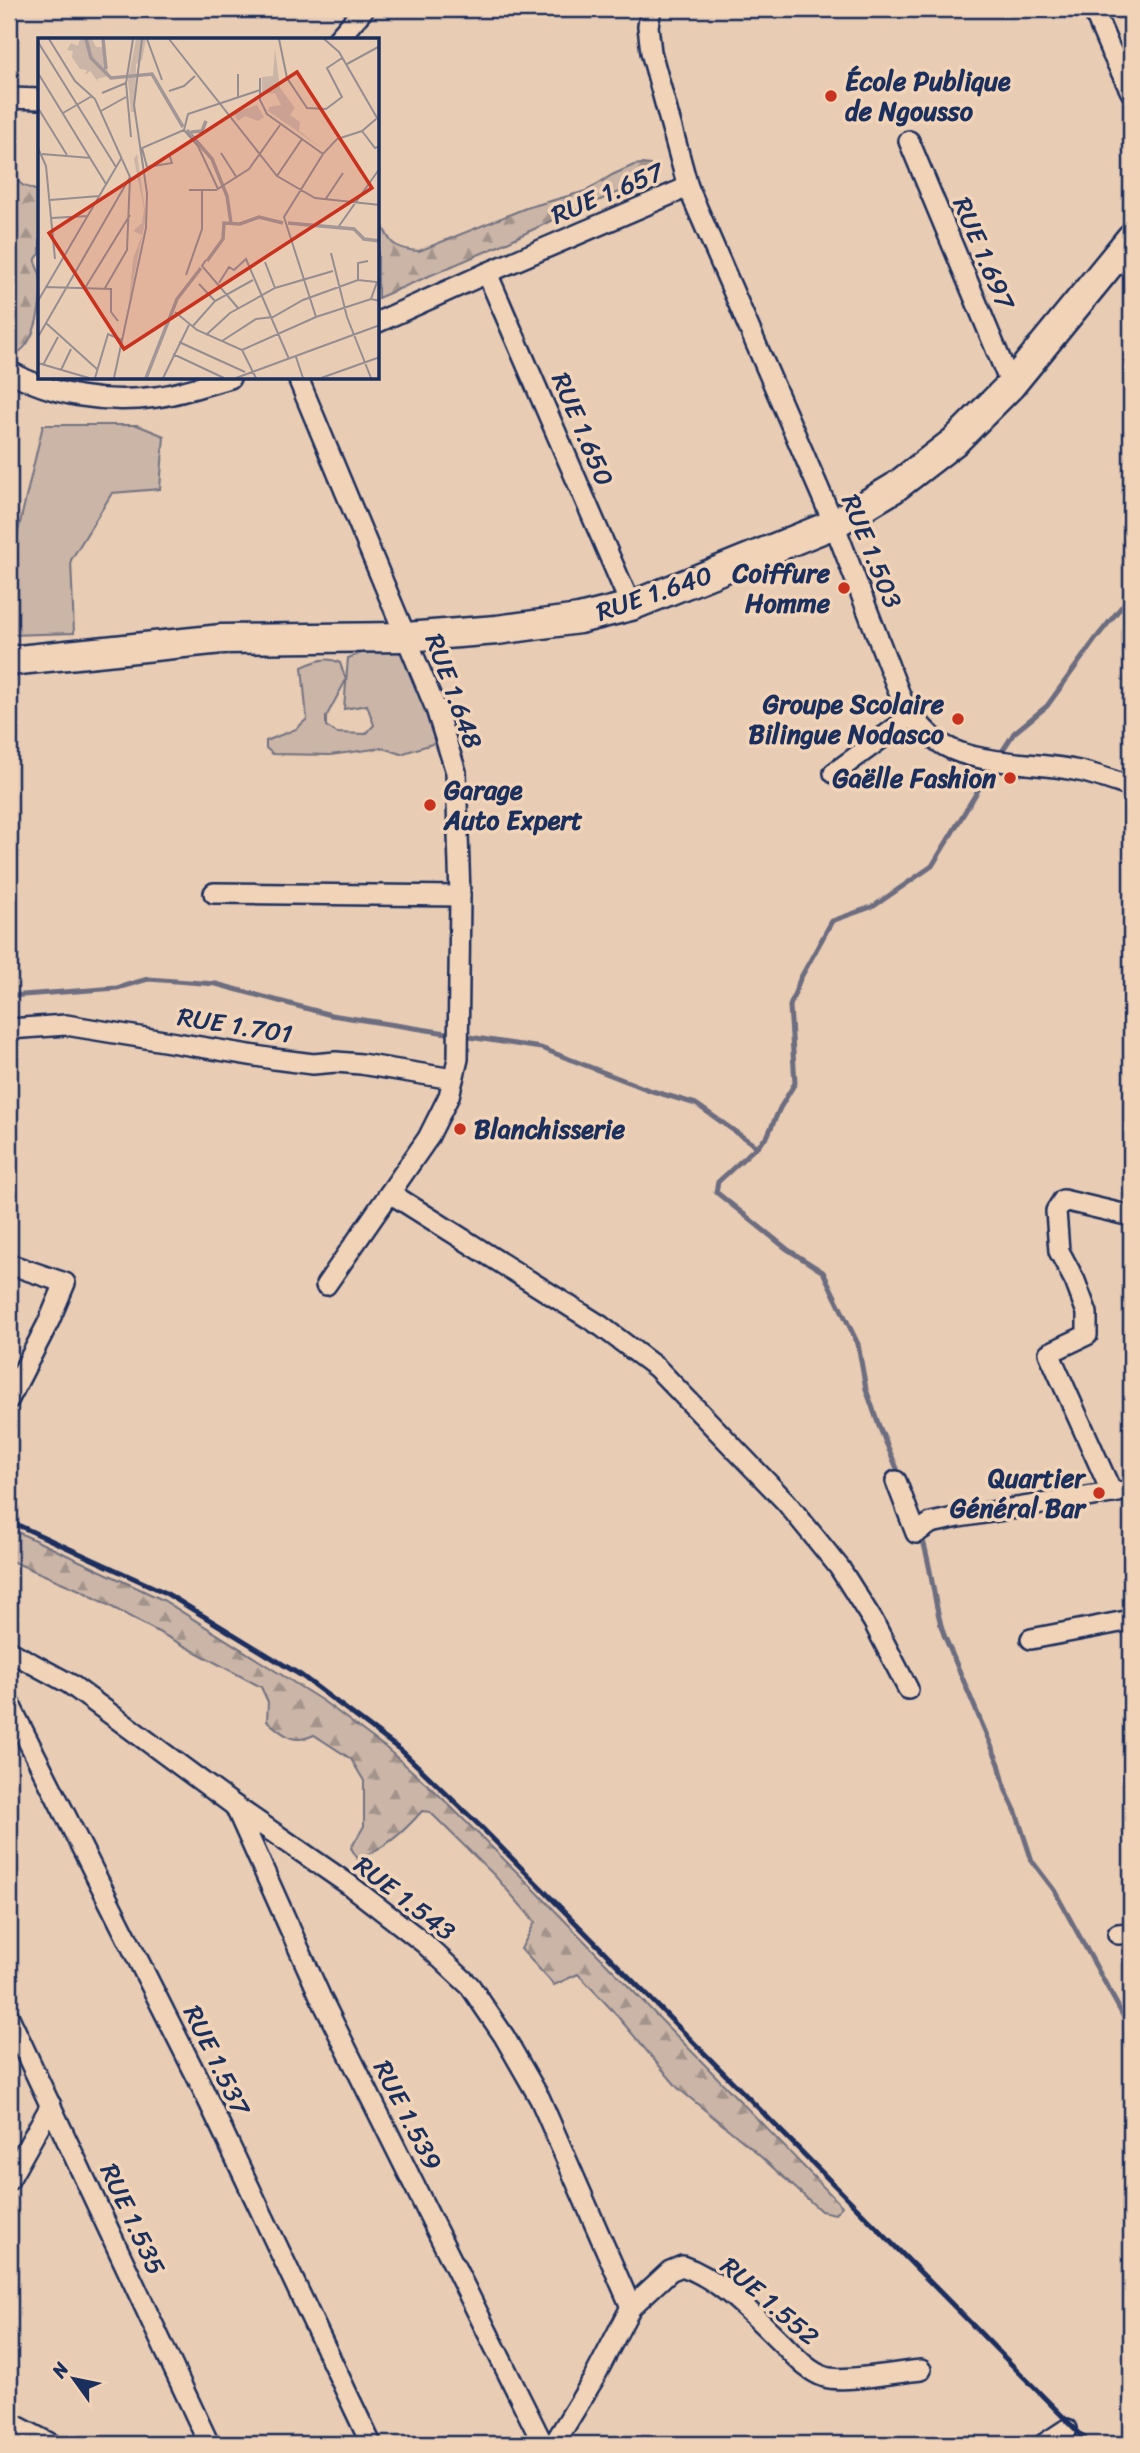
<svg xmlns="http://www.w3.org/2000/svg" width="1140" height="2453" font-family="Sriracha,sans-serif">
  <style>
    .grass { fill: #cab5a7; stroke: #727282; stroke-width: 2 }
    .forest { fill: url(#forest-firs); stroke: #727282; stroke-width: 2 }
    .lines { fill: none; stroke-linecap: round; stroke-linejoin: round }
    .stream { stroke: #6c6d80; stroke-width: 5 }
    .street-casing { stroke: #1b2f5e; stroke-width: 24 }
    .secondary-casing { stroke: #1b2f5e; stroke-width: 33 }
    .street { stroke: #f1d3b7; stroke-width: 19 }
    .secondary { stroke: #f1d3b7; stroke-width: 28 }
    .rail { stroke: #1b2f5e; stroke-width: 5 }
    .poi-dot { fill: #c8321e; stroke: #f1d3b7; stroke-width: 2.5 }
    .labels { text-anchor: middle; dominant-baseline: central; stroke-width: 7; stroke-linejoin: round; paint-order: stroke }
    .poi-label { font-size: 26px; font-weight: bold; fill: #1b2f5e; stroke: #f1d3b7; text-anchor: end }
    .street-label { font-size: 26px; fill: #1b2f5e; stroke: #f1d3b7 }
    .inset-river { fill: none; stroke: #a29696; stroke-width: 3.5 }
    .inset-road { fill: none; stroke: #968d91; stroke-width: 2 }
    .view { fill: #c8321e; fill-opacity: 0.15; stroke: #c8321e; stroke-width: 3.5 }
    .inset-edge { fill: none; stroke: #1b2f5e; stroke-width: 3.5 }
  </style>
  <defs>
    <pattern id="forest-firs" width="22" height="20" patternUnits="userSpaceOnUse" patternTransform="scale(1.75)"><rect width="22" height="20" fill="#cab5a7"/><path d="M5 1l3.5 6h-7zM16 11l3.5 6h-7z" fill="#a3948b"/></pattern>
  </defs>
  <rect width="100%" height="100%" fill="#e8ccb3"/>
  <filter id="ink" filterUnits="userSpaceOnUse"><feTurbulence type="fractalNoise" baseFrequency=".0143" numOctaves="2"/><feDisplacementMap in="SourceGraphic" scale="14" xChannelSelector="R" yChannelSelector="G"/><feConvolveMatrix kernelMatrix="1 2 1 2 8 2 1 2 1" color-interpolation-filters="sRGB"/></filter>
  <g filter="url(#ink)">
    <g class="grass">
      <polygon points="43,425 137,425 164,436 160,489 112,493 71,560 74,633 9,635 9,570"/>
      <path d="M 378,647 L 405,654 L 430,706 L 435,743 L 401,754 L 382,748 L 330,755 L 273,754 L 266,748 L 266,741 L 296,729 L 307,719 L 302,667 C 316,661 327,656 340,663 L 346,680 L 326,717 L 326,726 L 337,733 L 366,734 L 374,725 L 367,705 L 344,709 L 348,658 Z"/>
    </g>
    <g class="forest">
      <path d="M 642,164 L 650,165 C 655,173 648,178 642,183 L 561,216 L 501,245 L 378,298 L 378,215 C 389,240 389,249 419,251 L 526,208 L 586,191 L 612,175 L 634,165 Z"/>
      <path d="M 9,172 L 22,185 L 40,192 L 40,254 C 37,257 35,258 36,264 C 36,267 39,270 40,274 C 44,295 37,343 17,353 L 9,352 Z"/>
      <path d="M 9,1528 L 163,1600 L 323,1701 L 385,1747 L 440,1796 L 533,1888 L 842,2206 L 835,2214 L 821,2211 L 750,2147 L 678,2088 L 613,2011 L 578,1974 L 554,1985 L 521,1949 L 535,1922 L 495,1876 L 430,1812 L 422,1811 C 403,1833 385,1848 358,1859 L 351,1848 L 364,1826 L 364,1781 L 351,1759 L 314,1735 C 292,1745 285,1735 267,1721 L 268,1702 L 261,1687 L 82,1591 L 9,1560 Z"/>
    </g>
    <g class="lines">
      <g class="stream">
        <polyline points="997,754 1001,753 1014,733 1047,706 1097,637 1131,595"/>
        <polyline points="9,996 117,988 148,979 216,984 331,1015 453,1034"/>
        <polyline points="463,1036 541,1048 649,1090 696,1104 757,1147"/>
        <polyline points="901,1478 879,1426 866,1389 858,1344 823,1272 787,1249 716,1192 718,1182 767,1137 780,1108 795,1083 790,1006 800,979 832,921 874,906 932,866 980,787 982,771 988,762"/>
        <path d="M 921,1534 C 932,1567 933,1602 944,1635 L 999,1764 L 1006,1791 L 1016,1812 L 1032,1861 L 1054,1890 L 1131,2030"/>
      </g>
      <g class="street-casing">
        <g id="street">
          <polyline points="1093,9 1110,49 1131,92"/>
          <polyline points="337,40 364,9"/>
          <polyline points="9,98 40,99"/>
          <polyline points="909,141 1011,385"/>
          <path d="M 688,187 L 834,524 L 905,708 C 917,721 929,737 945,746 C 978,765 1037,762 1074,770 C 1093,773 1113,781 1131,787"/>
          <polyline points="487,273 631,606"/>
          <polyline points="378,322 487,273 688,187 651,52 648,26 651,9"/>
          <path d="M 9,371 C 52,396 107,404 156,397 C 181,394 206,384 230,378"/>
          <polyline points="298,378 436,709 456,772 460,896 458,1059 449,1096 428,1138 326,1285"/>
          <polyline points="834,773 912,716"/>
          <polyline points="214,893 460,896"/>
          <polyline points="9,1029 66,1025 274,1059 313,1064 336,1062 361,1064 453,1079"/>
          <polyline points="390,1193 601,1326 657,1368 786,1502 839,1567 873,1621 908,1689"/>
          <polyline points="9,1264 65,1283 49,1321 9,1399"/>
          <polyline points="896,1481 916,1533 931,1523 959,1517 1131,1490"/>
          <polyline points="1112,1493 1049,1353 1087,1335 1087,1313 1075,1281 1059,1251 1056,1211 1063,1200 1131,1216"/>
          <polyline points="1031,1639 1131,1620"/>
          <polyline points="9,1651 70,1684 235,1806 348,1884 424,1943 470,1986 504,2036 540,2099 631,2307"/>
          <polyline points="9,1703 199,2081 371,2444"/>
          <polyline points="235,1806 320,1996 543,2444"/>
          <polyline points="1118,1934 1131,1933"/>
          <polyline points="9,2017 209,2444"/>
          <polyline points="9,2180 51,2105"/>
          <polyline points="9,2422 51,2444"/>
          <path d="M 554,2444 L 593,2380 L 631,2307 L 670,2271 L 682,2266 C 721,2279 754,2316 783,2344 C 795,2356 807,2371 825,2377 C 844,2383 898,2372 921,2370"/>
          <polyline points="1044,2444 1067,2429"/>
        </g>
      </g>
      <g class="secondary-casing">
        <polyline id="secondary" points="9,661 222,639 406,637 497,630 579,619 631,606 834,524 894,488 955,441 1011,385 1131,238"/>
      </g>
      <use href="#street" class="street"/>
      <use href="#secondary" class="secondary"/>
      <polyline class="rail" points="9,1521 164,1592 302,1676 403,1752 482,1828 1090,2444"/>
    </g>
  </g>
  <g class="poi-dot">
    <circle cx="831" cy="96" r="7"/>
    <circle cx="844" cy="588" r="7"/>
    <circle cx="958" cy="719" r="7"/>
    <circle cx="1010" cy="778" r="7"/>
    <circle cx="430" cy="805" r="7"/>
    <circle cx="460" cy="1129" r="7"/>
    <circle cx="1099" cy="1493" r="7"/>
  </g>
  <g class="labels">
    <g class="poi-label">
      <text x="845" y="81" text-anchor="start">École Publique<tspan x="845" dy="30">de Ngousso</tspan></text>
      <text x="830" y="573">Coiffure<tspan x="830" dy="30">Homme</tspan></text>
      <text x="944" y="704">Groupe Scolaire<tspan x="944" dy="30">Bilingue Nodasco</tspan></text>
      <text x="996" y="778">Gaëlle Fashion</text>
      <text x="444" y="790" text-anchor="start">Garage<tspan x="444" dy="30">Auto Expert</tspan></text>
      <text x="474" y="1129" text-anchor="start">Blanchisserie</text>
      <text x="1085" y="1478">Quartier<tspan x="1085" dy="30">Général Bar</tspan></text>
    </g>
    <g class="street-label">
      <text transform="translate(607 193) rotate(-23)">RUE 1.657</text>
      <text transform="translate(984 253) rotate(67)">RUE 1.697</text>
      <text transform="translate(583 429) rotate(67)">RUE 1.650</text>
      <text transform="translate(872 551) rotate(68)">RUE 1.503</text>
      <text transform="translate(654 593) rotate(-19)">RUE 1.640</text>
      <text transform="translate(454 691) rotate(70)">RUE 1.648</text>
      <text transform="translate(235 1025) rotate(9)">RUE 1.701</text>
      <text transform="translate(405 1898) rotate(38)">RUE 1.543</text>
      <text transform="translate(217 2060) rotate(64)">RUE 1.537</text>
      <text transform="translate(408 2115) rotate(63)">RUE 1.539</text>
      <text transform="translate(133 2219) rotate(65)">RUE 1.535</text>
      <text transform="translate(770 2301) rotate(41)">RUE 1.552</text>
    </g>
  </g>
  <g transform="translate(38 38)">
    <rect width="341" height="341" fill="#e8ccb3"/>
    <path d="M 98,1 L 108,1 L 104,22 L 98,26 L 97,74 L 93,74 L 90,42 ZM 219,67 L 226,79 L 220,83 L 207,78 L 200,83 L 195,75 Z" fill="#cab5a7"/>
    <path d="M 237,11 L 242,50 L 257,70 L 252,77 L 262,84 L 261,93 L 285,111 L 230,73 L 231,69 L 243,67 L 237,55 L 224,56 L 224,39 L 235,38 ZM 99,116 L 108,179 L 91,264 L 95,221 L 104,197 L 95,193 L 104,185 L 106,171 L 96,121 Z" fill="#cab5a7"/>
    <path d="M 42,1 L 54,1 L 58,9 L 67,9 L 70,38 L 59,41 L 61,45 L 52,33 L 47,37 L 49,32 L 42,31 L 34,19 L 35,13 L 29,12 L 33,5 L 40,8 Z" fill="#cab5a7"/>
    <path class="inset-river" d="M 48,1 L 53,20 L 73,40 L 114,36 L 145,89M 65,1 L 68,31M 149,92 L 174,121 L 189,158 L 193,185M 153,94 L 164,93 L 168,83M 250,185 L 316,191 L 326,201 L 342,203M 169,223 L 185,201 L 186,185 L 202,186 L 221,179 L 245,185M 108,340 L 139,261 L 163,230"/>
    <path class="inset-road" d="M 11,1 L 37,43 L 57,61 L 92,139 L 89,212 L 67,250M 109,1 L 124,42M 131,1 L 239,138 L 277,160 L 342,167M 241,1 L 249,40 L 269,70 L 288,71 L 304,59 L 289,30 L 304,20M 286,1 L 301,14 L 342,85M 0,4 L 78,129M 309,26 L 342,8M 0,35 L 68,146M 200,36 L 200,59M 222,40 L 222,62 L 229,76 L 285,116 L 299,101 L 324,93 L 338,81M 131,53 L 146,48 L 157,38M 64,55 L 88,45M 0,70 L 29,117M 63,73 L 88,59M 25,75 L 54,58M 146,92 L 160,108 L 180,151M 324,93 L 337,110 L 342,108M 93,99 L 88,45 L 95,1M 0,110 L 8,128 L 17,221M 183,115 L 199,140M 4,116 L 53,120M 131,116 L 134,125 L 109,129 L 104,110 L 146,92 L 150,76 L 222,52M 239,138 L 264,101M 151,152 L 178,152 L 211,131 L 242,87M 12,162 L 61,158M 287,162 L 305,135M 13,180 L 50,178M 301,188 L 342,130M 293,215 L 309,279 L 333,340M 168,222 L 164,228 L 200,270M 227,224 L 237,250M 148,237 L 164,191 L 164,152M 320,242 L 320,225 L 330,223M 181,245 L 191,229 L 196,232 L 208,221 L 251,321M 161,246 L 177,263M 7,249 L 73,251 L 73,274 L 80,283M 47,250 L 92,177M 0,263 L 84,119M 137,274 L 159,292 L 204,312 L 218,340M 278,279 L 246,179 L 285,116M 8,285 L 60,332M 154,289 L 177,263 L 215,242M 168,297 L 192,275 L 237,250 L 295,233M 0,299 L 92,139M 184,303 L 218,281 L 235,279 L 265,262 L 320,242 L 339,244 L 333,261M 141,304 L 207,334M 204,312 L 278,279 L 333,261 L 342,263M 135,316 L 186,340M 258,319 L 265,340M 0,325 L 51,340M 5,327 L 20,299M 23,332 L 33,311M 57,340 L 70,296 L 84,302M 76,340 L 108,190 L 109,155 L 96,67 L 104,1M 125,340 L 151,287M 198,340 L 342,287M 283,340 L 342,319"/>
    <path class="view" d="M 259,34 L 334,150 L 86,311 L 11,195 Z"/>
    <rect width="341" height="341" class="inset-edge"/>
  </g>
  <rect width="1140" height="2453" fill="none" stroke="#f1d3b7" stroke-width="35"/>
  <rect x="18" y="18" width="1105" height="2418" fill="none" stroke="#1b2f5e" stroke-width="2.5" filter="url(#ink)"/>
  <g transform="translate(74 2379) rotate(303)" stroke="#f1d3b7" stroke-width="5" paint-order="stroke">
  <path d="M0-5L12 26L0 18L-12 26Z" fill="#1b2f5e"/>
  <text y="-10" font-size="19" font-weight="bold" text-anchor="middle" fill="#1b2f5e">N</text>
  </g>
</svg>
